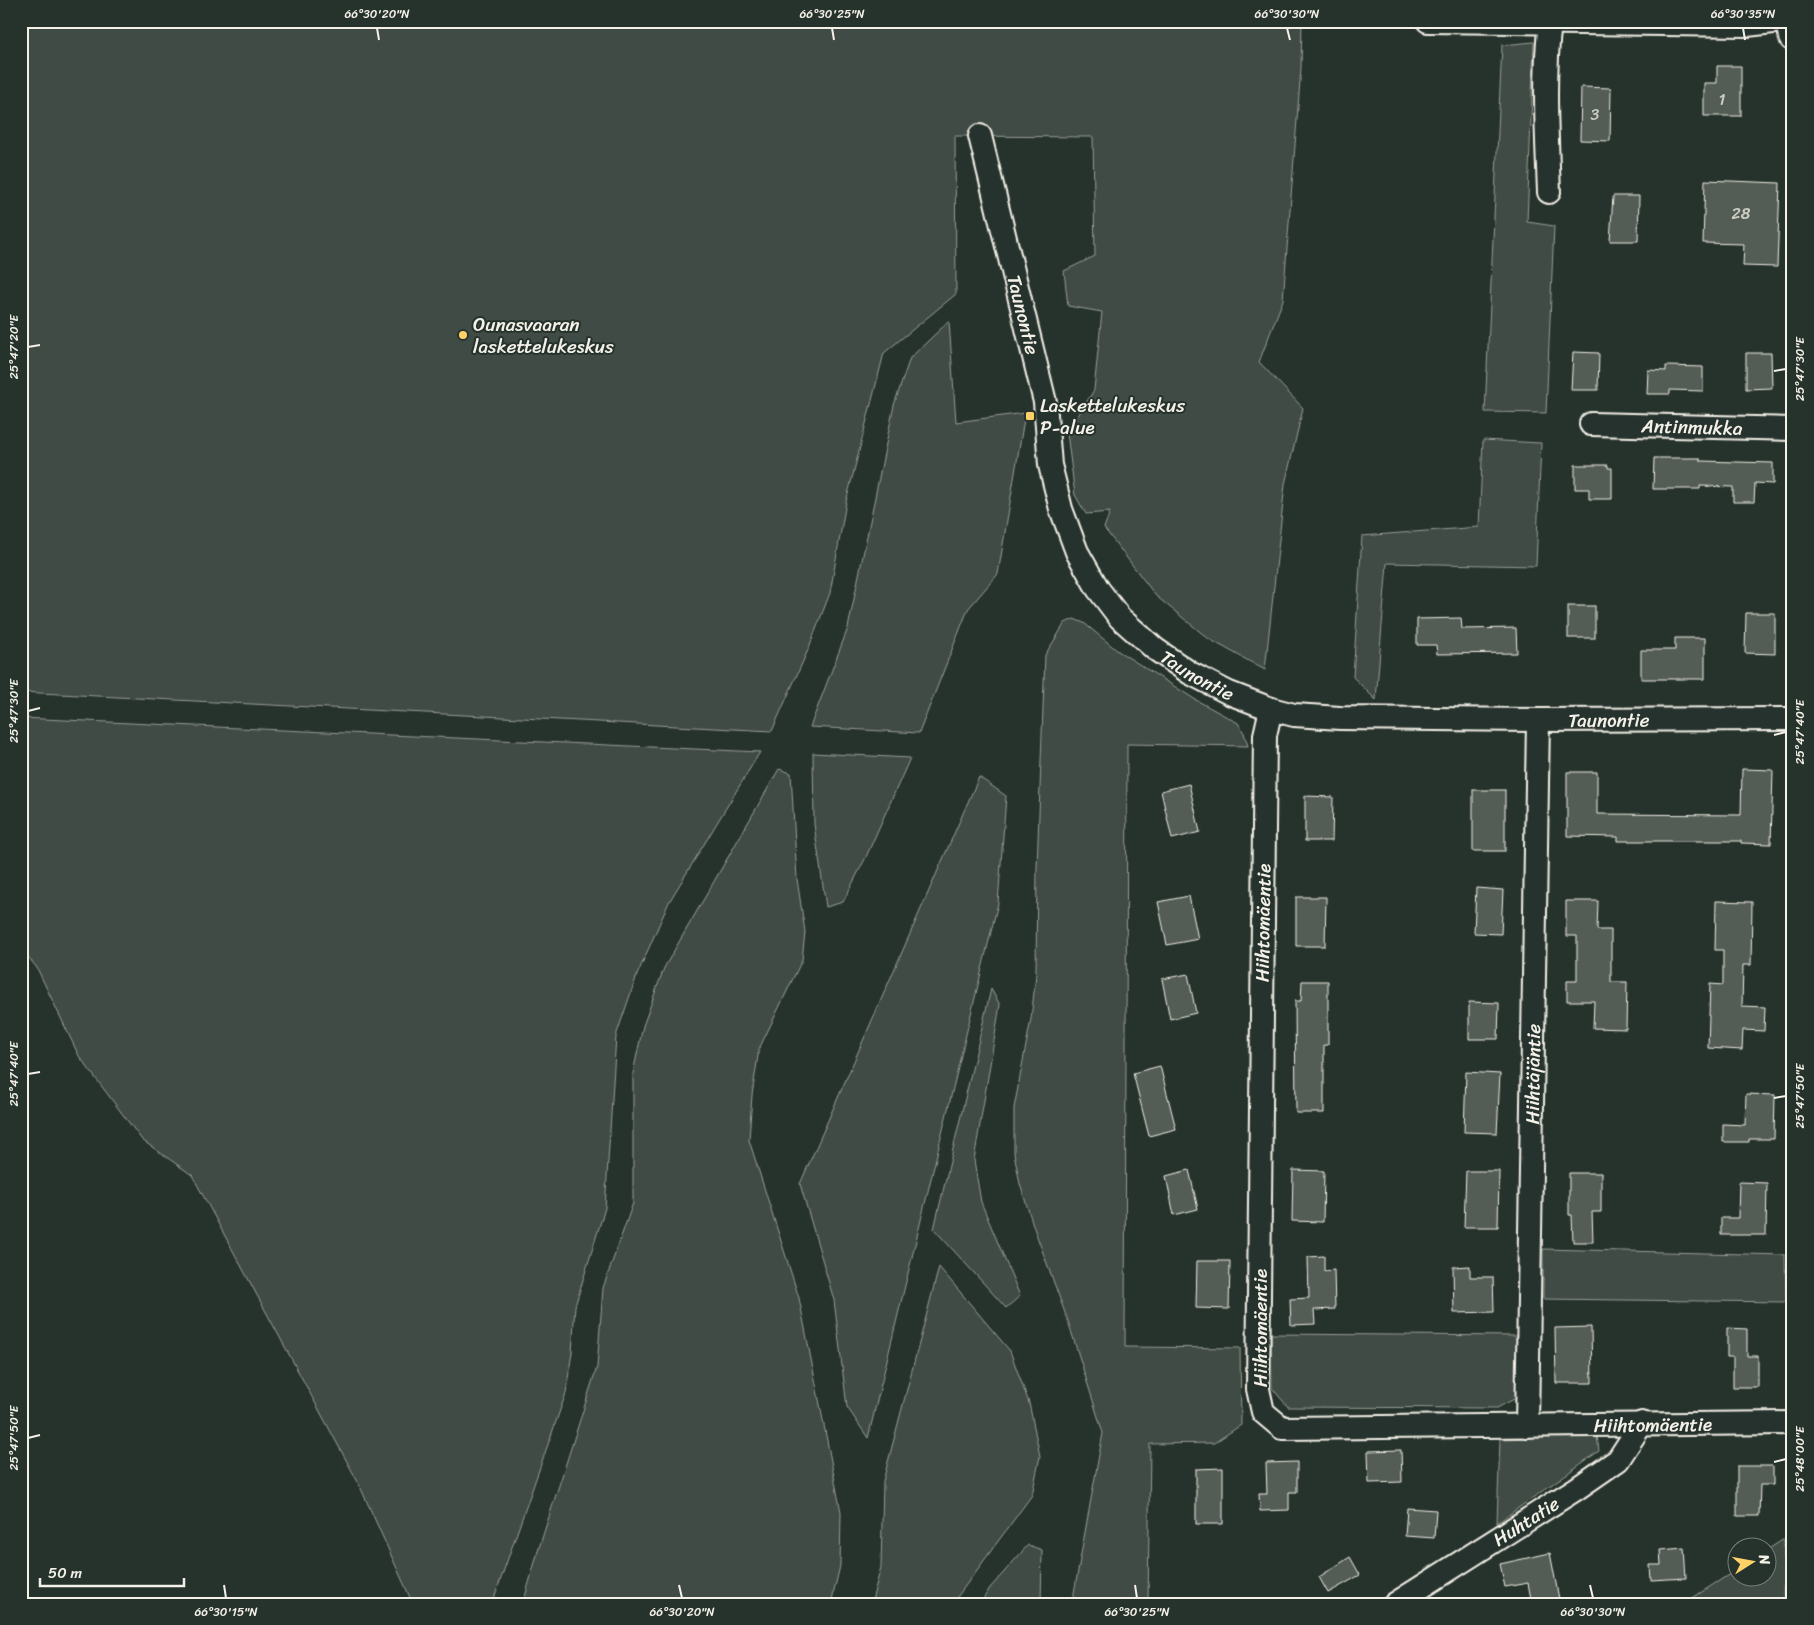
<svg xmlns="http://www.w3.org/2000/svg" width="1814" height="1625" font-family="Sriracha,sans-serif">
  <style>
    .green { fill: #414b45; stroke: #9a9e96 }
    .building { fill: #525c55; stroke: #f4f1e8 }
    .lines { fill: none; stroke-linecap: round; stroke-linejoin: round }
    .street-casing { stroke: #f4f1e8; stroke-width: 26 }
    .secondary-casing { stroke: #f4f1e8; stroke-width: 31 }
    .street { stroke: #26332d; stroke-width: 22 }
    .secondary { stroke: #26332d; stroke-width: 28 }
    .ticks { fill: none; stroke: #f4f1e8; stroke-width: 2 }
    .poi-dot { fill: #ffd166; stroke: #26332d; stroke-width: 2 }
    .labels { text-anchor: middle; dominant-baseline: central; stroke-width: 4; stroke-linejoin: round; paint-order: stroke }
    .number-label { font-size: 16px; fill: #ccccc3 }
    .street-label { font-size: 19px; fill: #f4f1e8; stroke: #26332d }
    .poi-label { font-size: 19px; fill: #f4f1e8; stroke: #26332d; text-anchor: start }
    .neatline { fill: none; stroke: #f4f1e8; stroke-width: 2 }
    .ticks-label { font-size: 12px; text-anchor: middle; fill: #f4f1e8 }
  </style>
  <rect width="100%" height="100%" fill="#26332d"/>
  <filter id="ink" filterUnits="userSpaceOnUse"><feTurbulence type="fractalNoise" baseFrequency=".02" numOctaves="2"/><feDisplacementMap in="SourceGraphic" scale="10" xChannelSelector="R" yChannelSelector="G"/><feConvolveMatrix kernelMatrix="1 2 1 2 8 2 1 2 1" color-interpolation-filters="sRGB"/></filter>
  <g filter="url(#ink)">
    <g class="green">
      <polygon points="21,21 1302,21 1301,68 1283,300 1259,362 1303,408 1285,484 1265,670 1209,639 1156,596 1104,528 1110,512 1086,514 1075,495 1067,433 1094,390 1102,312 1068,306 1064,271 1095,256 1093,137 955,136 956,294 884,353 846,502 830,593 808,650 772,731 21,692"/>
      <polygon points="1534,42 1527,222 1554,226 1546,413 1485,412 1502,45"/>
      <polygon points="949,321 956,422 1025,413 998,574 968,609 919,733 810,727 848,628 894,405 910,358"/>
      <polygon points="1483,440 1541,443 1536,566 1387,563 1376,700 1353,677 1362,536 1479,527"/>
      <polygon points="1074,619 1084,623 1118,651 1196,700 1238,723 1244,733 1248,746 1127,744 1125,1347 1240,1348 1241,1425 1214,1443 1150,1444 1148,1604 1072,1604 1103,1433 1068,1321 1034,1228 1020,1184 1014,1153 1014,1108 1031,1019 1036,974 1037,867 1045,655 1065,623"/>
      <polygon points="21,718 760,752 669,902 637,975 616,1036 605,1208 575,1306 572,1352 566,1393 492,1604 413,1604 358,1482 192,1175 142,1140 79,1056 37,968 21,948"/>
      <polygon points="813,753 910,758 866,857 843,902 826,907 814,824"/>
      <polygon points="779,769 791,773 797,879 805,932 802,960 759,1049 752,1095 749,1140 799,1298 841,1512 840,1566 831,1604 523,1604 538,1551 597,1367 603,1288 633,1203 633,1073 643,1026 664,968"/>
      <polygon points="979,777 1006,796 998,903 868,1438 847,1407 834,1300 800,1184"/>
      <polygon points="991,989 1000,1005 974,1160 981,1202 1020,1296 1006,1308 934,1229"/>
      <polygon points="1543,1249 1785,1255 1786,1302 1543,1299"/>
      <polygon points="939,1267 1010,1351 1029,1403 1040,1456 1032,1495 952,1604 871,1604 881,1567 883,1481"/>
      <polygon points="1271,1334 1519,1336 1516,1398 1497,1408 1288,1407 1272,1388"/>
      <polygon points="1597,1436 1599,1451 1497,1523 1500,1439"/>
      <polygon points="1784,1539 1783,1604 1683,1604 1736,1570 1736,1578 1766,1578 1767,1550"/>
      <polygon points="1028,1545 1042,1550 1041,1604 980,1604 990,1588"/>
    </g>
    <g class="building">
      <polygon points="1717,66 1741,66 1741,116 1704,116 1704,83 1717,83"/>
      <polygon points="1581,87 1611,88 1610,141 1580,140"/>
      <polygon points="1705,180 1780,183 1777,267 1743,266 1744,244 1703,243"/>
      <polygon points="1613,196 1639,196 1638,241 1610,241"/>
      <polygon points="1573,352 1599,353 1598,390 1571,390"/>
      <polygon points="1746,353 1771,353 1772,388 1746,389"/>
      <polygon points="1666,366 1703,367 1703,391 1670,390 1670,394 1647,394 1648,370 1666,371"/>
      <polygon points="1654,458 1700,458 1700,461 1773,463 1773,484 1755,483 1754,502 1733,502 1733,487 1700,486 1700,489 1653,489"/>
      <polygon points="1575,465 1608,465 1608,468 1612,468 1612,499 1589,499 1589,489 1575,489"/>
      <rect x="1568" y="606" width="27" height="32"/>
      <polygon points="1746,613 1775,613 1775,654 1745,653"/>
      <polygon points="1461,618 1462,629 1516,628 1517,653 1437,654 1436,645 1417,645 1417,619"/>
      <polygon points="1675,638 1705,638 1705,679 1641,679 1641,650 1675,650"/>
      <polygon points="1742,769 1773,770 1771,844 1741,843 1741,841 1618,841 1618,837 1567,836 1567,772 1597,772 1597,814 1741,815"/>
      <polygon points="1189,784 1200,832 1172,839 1161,791"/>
      <rect x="1473" y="790" width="32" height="61"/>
      <polygon points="1305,796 1333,797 1332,841 1305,841"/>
      <polygon points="1476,888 1503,890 1501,934 1474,933"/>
      <polygon points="1189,896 1198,939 1167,945 1158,902"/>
      <polygon points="1296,897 1326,897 1325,946 1296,946"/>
      <polygon points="1566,901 1598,901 1597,930 1611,930 1611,982 1627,982 1626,1029 1593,1028 1594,1001 1567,1001 1567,981 1577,981 1577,936 1566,936"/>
      <polygon points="1716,901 1752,902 1751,965 1743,965 1742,1006 1765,1007 1764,1031 1743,1030 1742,1050 1708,1048 1710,984 1723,985 1723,950 1715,950"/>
      <polygon points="1188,974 1196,1013 1170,1019 1162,979"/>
      <polygon points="1302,981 1328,981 1328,1045 1324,1045 1324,1113 1296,1113 1295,1001 1301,1001"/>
      <polygon points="1469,1002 1499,1003 1498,1039 1469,1039"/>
      <polygon points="1160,1066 1176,1129 1149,1136 1133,1073"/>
      <polygon points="1466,1072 1500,1074 1497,1133 1464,1132"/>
      <polygon points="1746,1094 1775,1095 1774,1139 1749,1139 1749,1142 1723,1142 1723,1124 1745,1125"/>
      <polygon points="1189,1170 1198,1209 1174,1215 1166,1176"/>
      <polygon points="1293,1170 1324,1171 1323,1222 1292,1221"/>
      <polygon points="1466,1171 1499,1171 1498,1227 1464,1227"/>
      <polygon points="1569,1173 1601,1173 1601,1212 1592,1212 1593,1242 1573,1242 1572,1215 1569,1215"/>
      <polygon points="1739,1182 1767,1183 1766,1235 1721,1235 1721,1218 1738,1218"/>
      <polygon points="1324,1256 1324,1271 1334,1270 1335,1309 1314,1310 1315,1324 1291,1325 1290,1299 1309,1298 1308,1257"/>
      <polygon points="1197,1261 1230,1261 1229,1309 1196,1308"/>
      <polygon points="1470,1266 1470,1277 1493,1277 1494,1312 1454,1313 1453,1267"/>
      <polygon points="1591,1327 1592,1383 1556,1383 1555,1328"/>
      <polygon points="1727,1328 1747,1329 1747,1356 1758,1356 1758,1387 1733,1387 1733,1357 1727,1357"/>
      <polygon points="1401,1450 1402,1482 1369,1483 1368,1451"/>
      <polygon points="1297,1462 1297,1492 1289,1492 1289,1510 1260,1511 1259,1494 1267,1494 1266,1463"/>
      <polygon points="1737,1466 1773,1466 1773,1485 1760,1485 1759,1516 1737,1516"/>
      <polygon points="1223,1468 1223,1524 1196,1524 1196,1469"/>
      <polygon points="1407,1508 1436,1510 1434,1538 1405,1536"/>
      <polygon points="1684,1548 1686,1578 1651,1580 1650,1565 1661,1565 1660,1550"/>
      <polygon points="1550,1553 1560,1604 1532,1604 1528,1583 1505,1587 1500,1564"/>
      <polygon points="1350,1557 1360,1575 1328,1593 1319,1577"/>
    </g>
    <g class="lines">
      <g class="street-casing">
        <g id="street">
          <polyline points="1428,21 1747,25 1782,21"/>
          <path id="s1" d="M 980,136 L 1045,402 L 1050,465 L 1061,509 L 1077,552 L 1098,589 L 1120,618 L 1155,649 L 1190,673 L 1229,693 L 1271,709 L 1294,715 L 1340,718 L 1538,720 L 1793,719"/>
          <path d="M 1549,192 C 1547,138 1543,76 1550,23"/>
          <path id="s2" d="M 1591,424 L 1793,429"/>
          <path id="s3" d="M 1271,709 L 1265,735 L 1258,1389 L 1263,1412 L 1282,1428 L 1793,1423"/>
          <path id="s4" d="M 1527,1426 L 1538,720"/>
          <path id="s5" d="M 1395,1604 L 1576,1489 L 1618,1460 L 1642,1423"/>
        </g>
      </g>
      <g class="secondary-casing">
        <polyline id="secondary" points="1790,21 1793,37"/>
      </g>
      <use href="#street" class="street"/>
      <use href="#secondary" class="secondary"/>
    </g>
  </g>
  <path class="ticks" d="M 377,28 L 379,40M 832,28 L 834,40M 1287,28 L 1290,40M 1743,28 L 1745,40M 28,347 L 40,345M 1774,371 L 1786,369M 28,711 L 40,708M 1774,735 L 1786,732M 28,1074 L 40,1072M 1774,1098 L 1786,1096M 28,1438 L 40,1435M 1774,1462 L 1786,1459M 224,1585 L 226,1598M 679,1585 L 682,1598M 1135,1585 L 1137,1598M 1590,1585 L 1593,1598"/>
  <g class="poi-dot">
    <circle cx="463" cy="335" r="5"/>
    <rect x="1025" y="411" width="10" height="10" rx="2.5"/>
  </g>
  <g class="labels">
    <g class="number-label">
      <text x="1722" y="99">1</text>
      <text x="1595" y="114">3</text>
      <text x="1741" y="213">28</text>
    </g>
    <g class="street-label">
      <text stroke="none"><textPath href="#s1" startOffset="184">Taunontie</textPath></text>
      <text stroke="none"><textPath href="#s2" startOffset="101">Antinmukka</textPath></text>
      <text stroke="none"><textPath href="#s1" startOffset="604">Taunontie</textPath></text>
      <text stroke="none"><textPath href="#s1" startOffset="1024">Taunontie</textPath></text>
      <text transform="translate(1263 923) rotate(-89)">Hiihtomäentie</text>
      <text stroke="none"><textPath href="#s4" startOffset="352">Hiihtäjäntie</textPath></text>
      <text transform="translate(1260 1328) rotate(-90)">Hiihtomäentie</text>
      <text stroke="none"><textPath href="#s3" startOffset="1100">Hiihtomäentie</textPath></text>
      <text stroke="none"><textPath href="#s5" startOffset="155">Huhtatie</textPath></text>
    </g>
    <g class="poi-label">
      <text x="473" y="324">Ounasvaaran<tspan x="473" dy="22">laskettelukeskus</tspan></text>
      <text x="1040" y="405">Laskettelukeskus<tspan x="1040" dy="22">P-alue</tspan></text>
    </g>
  </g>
  <rect width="1814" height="1625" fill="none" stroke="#26332d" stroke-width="55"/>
  <g transform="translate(1752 1562) rotate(79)"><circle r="24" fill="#26332d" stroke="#787f78"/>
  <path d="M0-4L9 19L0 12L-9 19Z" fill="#ffd166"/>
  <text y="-8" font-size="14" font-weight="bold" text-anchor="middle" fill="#f4f1e8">N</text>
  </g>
  <path d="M40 1578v8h144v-8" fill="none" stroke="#f4f1e8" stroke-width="2.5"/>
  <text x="48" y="1578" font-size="15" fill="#f4f1e8" stroke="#26332d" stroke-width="4" paint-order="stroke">50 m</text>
  <rect x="28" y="28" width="1758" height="1570" class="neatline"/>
  <g class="ticks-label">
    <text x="377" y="18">66°30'20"N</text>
    <text x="832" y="18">66°30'25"N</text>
    <text x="1287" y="18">66°30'30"N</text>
    <text x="1743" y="18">66°30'35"N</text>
    <text transform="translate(14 347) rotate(-90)" y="4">25°47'20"E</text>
    <text transform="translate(1800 369) rotate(-90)" y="4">25°47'30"E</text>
    <text transform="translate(14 711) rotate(-90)" y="4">25°47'30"E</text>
    <text transform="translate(1800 732) rotate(-90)" y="4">25°47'40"E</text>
    <text transform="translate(14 1074) rotate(-90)" y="4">25°47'40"E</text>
    <text transform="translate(1800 1096) rotate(-90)" y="4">25°47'50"E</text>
    <text transform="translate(14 1438) rotate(-90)" y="4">25°47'50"E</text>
    <text transform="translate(1800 1459) rotate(-90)" y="4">25°48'00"E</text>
    <text x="226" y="1616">66°30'15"N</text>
    <text x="682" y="1616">66°30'20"N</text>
    <text x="1137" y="1616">66°30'25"N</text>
    <text x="1593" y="1616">66°30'30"N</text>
  </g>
</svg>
